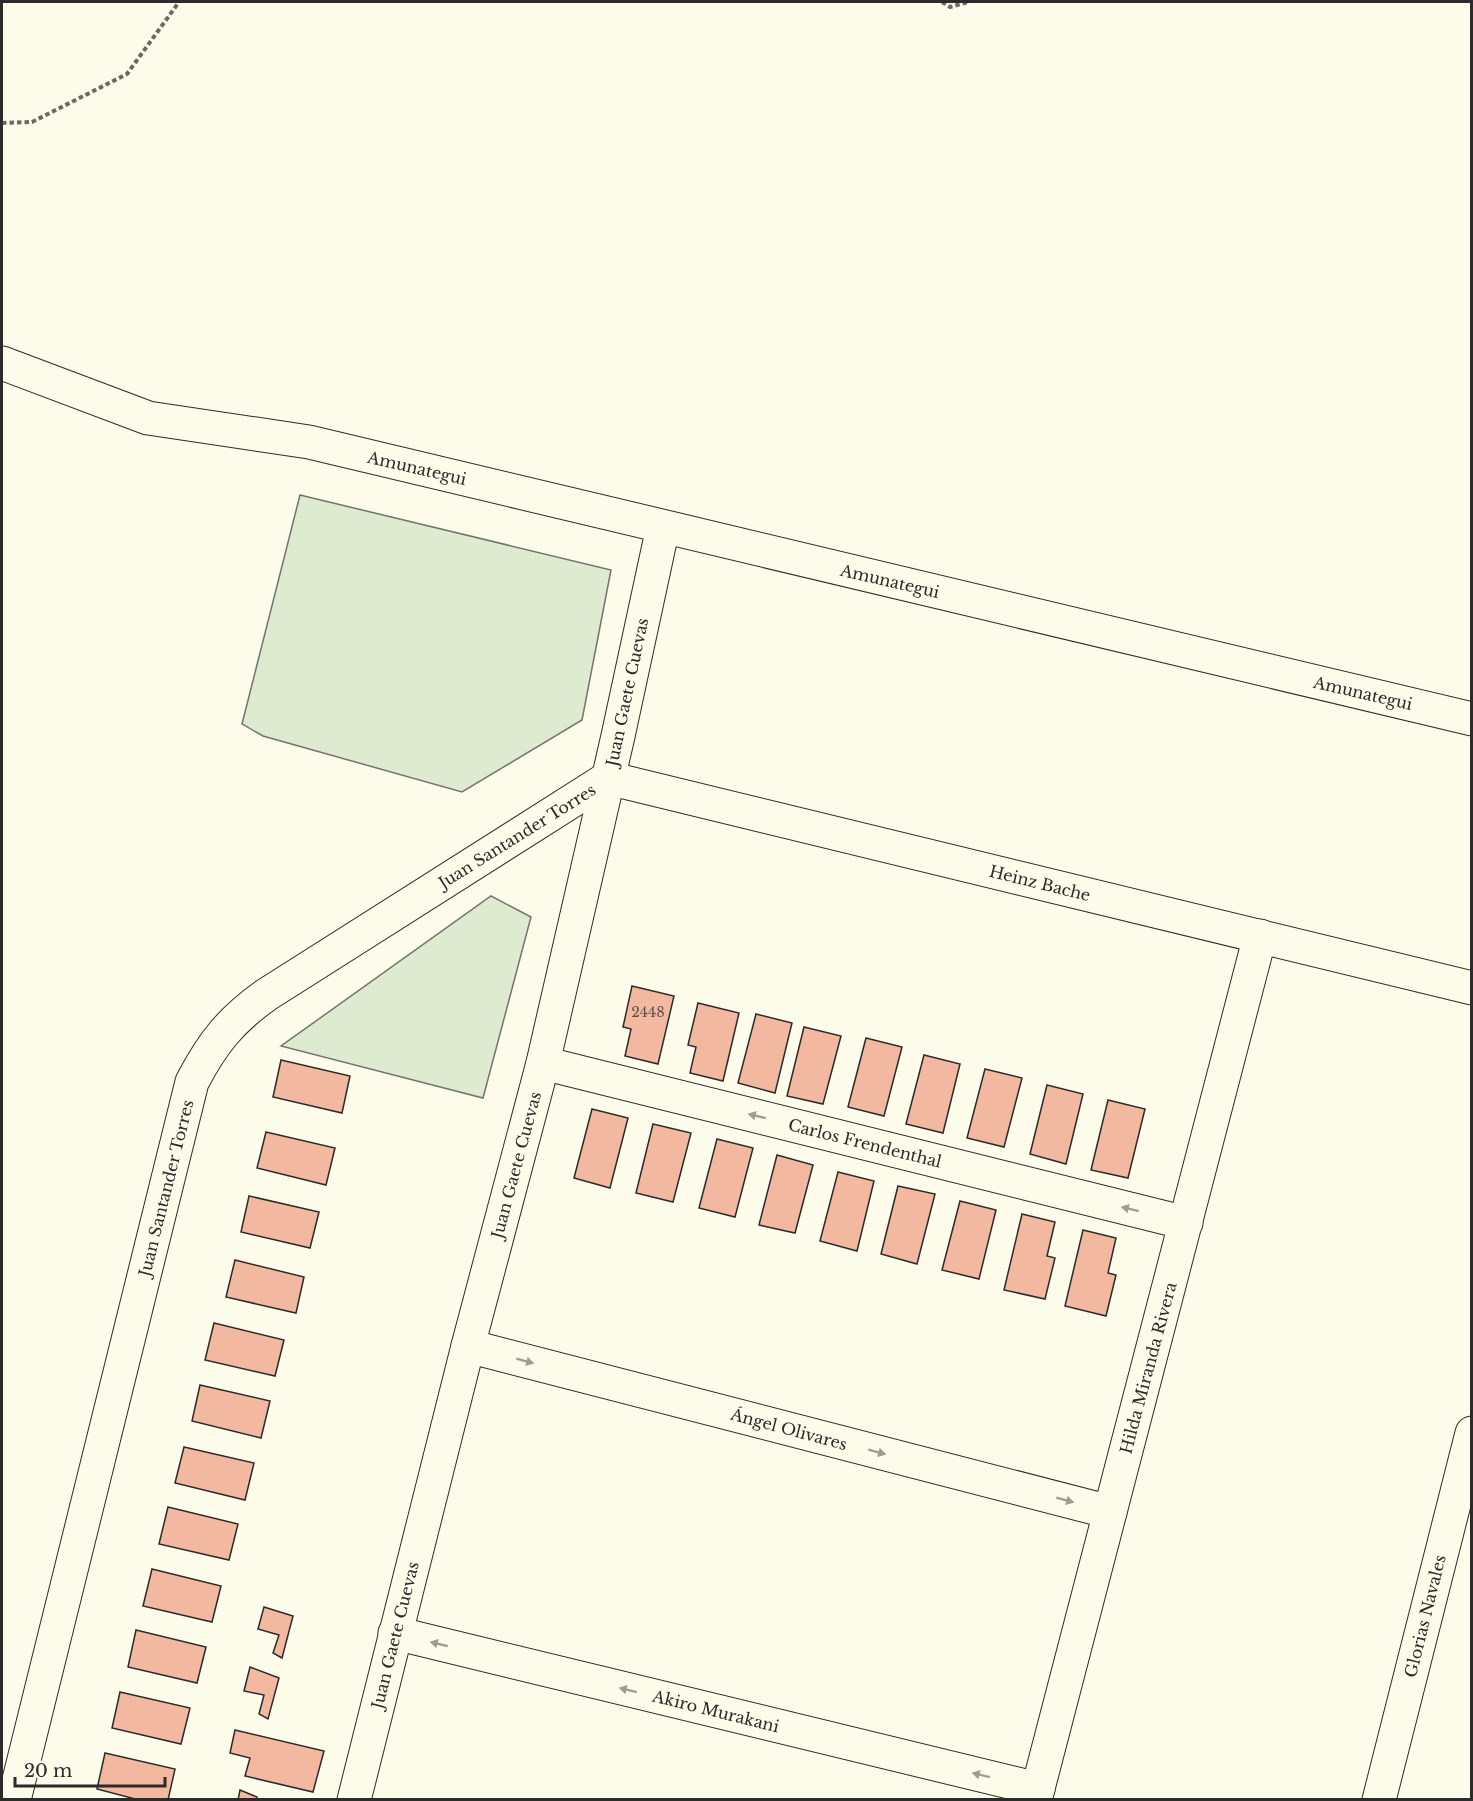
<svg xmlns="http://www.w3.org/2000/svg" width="1473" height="1801" font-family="'Libre Baskerville',serif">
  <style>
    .green { fill: #deebd1; stroke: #74746e; stroke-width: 1.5 }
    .building { fill: #f2b8a0; stroke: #2b2b2b; stroke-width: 1.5 }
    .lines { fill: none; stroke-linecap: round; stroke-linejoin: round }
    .minor-casing { stroke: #2b2b2b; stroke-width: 35 }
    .path { stroke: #6a6964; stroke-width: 4; stroke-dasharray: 4.5 3; stroke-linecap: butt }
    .minor { stroke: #fdfbea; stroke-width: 33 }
    .oneway { fill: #9e9d94 }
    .labels { text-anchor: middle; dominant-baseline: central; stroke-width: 4.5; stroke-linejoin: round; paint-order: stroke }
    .number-label { font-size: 14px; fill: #5d4e48 }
    .street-label { font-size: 16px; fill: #2b2b2b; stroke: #fdfbea }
  </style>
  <rect width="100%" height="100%" fill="#fdfbea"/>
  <g class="green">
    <polygon points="300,495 611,570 582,720 462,792 263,736 242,724"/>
    <polygon points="491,896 531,917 483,1098 281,1046"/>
  </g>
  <g class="building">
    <polygon points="632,986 674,996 658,1064 625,1056 631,1029 623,1027"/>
    <polygon points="698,1003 739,1013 723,1081 690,1073 696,1047 688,1045"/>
    <polygon points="756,1014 792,1023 775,1093 738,1083"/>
    <polygon points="804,1027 841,1036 823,1104 787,1096"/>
    <polygon points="866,1038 902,1047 884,1116 848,1107"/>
    <polygon points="924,1055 960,1064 943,1133 906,1124"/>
    <polygon points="281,1060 350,1076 342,1113 273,1097"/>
    <polygon points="985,1069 1022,1078 1004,1147 967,1138"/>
    <polygon points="1047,1085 1083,1094 1066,1164 1030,1154"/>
    <polygon points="1108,1100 1145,1109 1128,1178 1091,1170"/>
    <polygon points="592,1109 628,1118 610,1188 574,1178"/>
    <polygon points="653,1124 691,1133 673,1202 636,1193"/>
    <polygon points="266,1132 335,1148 326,1185 257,1168"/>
    <polygon points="717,1139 753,1148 735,1217 699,1208"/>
    <polygon points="777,1155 813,1165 795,1233 759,1225"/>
    <polygon points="838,1172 874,1181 857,1251 820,1241"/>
    <polygon points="898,1186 935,1194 917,1264 881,1254"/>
    <polygon points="249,1196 319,1212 310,1248 241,1232"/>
    <polygon points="960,1201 996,1210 979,1279 942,1270"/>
    <polygon points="1022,1214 1055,1222 1047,1256 1055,1258 1045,1299 1004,1290"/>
    <polygon points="1083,1230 1116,1238 1108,1273 1116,1275 1106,1316 1065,1306"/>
    <polygon points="235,1260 304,1277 296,1313 226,1297"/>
    <polygon points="214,1323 284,1340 275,1376 205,1360"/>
    <polygon points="200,1385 270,1401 261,1438 192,1421"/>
    <polygon points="184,1447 254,1463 245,1500 175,1483"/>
    <polygon points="168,1507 238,1524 229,1560 159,1544"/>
    <polygon points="152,1569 221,1586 212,1622 143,1606"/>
    <polygon points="264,1607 293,1616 282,1658 273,1653 279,1635 258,1629"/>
    <polygon points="136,1630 206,1647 197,1683 128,1667"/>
    <polygon points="250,1667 279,1678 268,1719 259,1714 264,1695 244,1691"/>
    <polygon points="120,1692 190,1708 181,1744 112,1728"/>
    <polygon points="235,1730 324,1751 313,1792 245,1776 250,1758 230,1753"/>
    <polygon points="105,1753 175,1769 168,1800 139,1800 97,1789"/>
    <polygon points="240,1790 257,1797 257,1800 238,1800"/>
  </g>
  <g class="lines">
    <g class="minor-casing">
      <g id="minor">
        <polyline points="2,363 148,418 309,442 1472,719"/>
        <polyline points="543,1063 1186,1223"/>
        <polyline points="468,1346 1110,1512"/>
        <polyline points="395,1633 1038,1789"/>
        <path d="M 14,1800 L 192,1082 C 213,1042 230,1021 266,995 L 608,778 L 1472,988"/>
        <polyline points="354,1800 468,1346 543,1063 618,736 663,527"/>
        <polyline points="1035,1800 1260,936"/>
        <polyline points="1379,1800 1472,1433"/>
      </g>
    </g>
    <g class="path">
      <polyline points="942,2 950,7 968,2"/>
      <polyline points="2,123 32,122 127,74 179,2"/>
    </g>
    <use href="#minor" class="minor"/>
  </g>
  <defs><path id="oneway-solid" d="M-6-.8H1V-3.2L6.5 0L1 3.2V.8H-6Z" transform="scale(1.5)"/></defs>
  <g class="oneway">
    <use href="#oneway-solid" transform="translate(757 1116) rotate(-166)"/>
    <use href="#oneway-solid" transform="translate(1130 1209) rotate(-166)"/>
    <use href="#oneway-solid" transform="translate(525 1361) rotate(15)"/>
    <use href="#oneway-solid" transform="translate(877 1452) rotate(15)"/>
    <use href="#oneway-solid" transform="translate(1065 1500) rotate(15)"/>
    <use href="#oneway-solid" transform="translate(439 1644) rotate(-166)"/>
    <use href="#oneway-solid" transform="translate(628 1690) rotate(-166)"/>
    <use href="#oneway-solid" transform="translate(981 1775) rotate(-166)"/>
  </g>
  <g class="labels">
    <g class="number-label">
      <text x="648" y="1012">2448</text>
    </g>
    <g class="street-label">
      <text transform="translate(417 468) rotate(13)">Amunategui</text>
      <text transform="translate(890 581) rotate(13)">Amunategui</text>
      <text transform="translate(627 692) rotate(-78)">Juan Gaete Cuevas</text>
      <text transform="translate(1363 693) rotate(13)">Amunategui</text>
      <text transform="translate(517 836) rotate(-32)">Juan Santander Torres</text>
      <text transform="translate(1040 883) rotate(14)">Heinz Bache</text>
      <text transform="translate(865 1143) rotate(14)">Carlos Frendenthal</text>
      <text transform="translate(516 1165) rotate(-75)">Juan Gaete Cuevas</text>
      <text transform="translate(166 1188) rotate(-76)">Juan Santander Torres</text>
      <text transform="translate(1148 1368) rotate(-75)">Hilda Miranda Rivera</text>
      <text transform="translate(789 1429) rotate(15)">Ángel Olivares</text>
      <text transform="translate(1425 1616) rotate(-76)">Glorias Navales</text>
      <text transform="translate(395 1635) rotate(-76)">Juan Gaete Cuevas</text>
      <text transform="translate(716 1711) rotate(14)">Akiro Murakani</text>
    </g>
  </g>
  <rect width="1473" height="1801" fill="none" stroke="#2b2b2b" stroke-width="6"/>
  <path d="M15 1777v9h150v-9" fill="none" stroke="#2b2b2b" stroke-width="3"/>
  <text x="24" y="1777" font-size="18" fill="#2b2b2b" stroke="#fdfbea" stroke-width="4.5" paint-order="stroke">20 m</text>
</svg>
